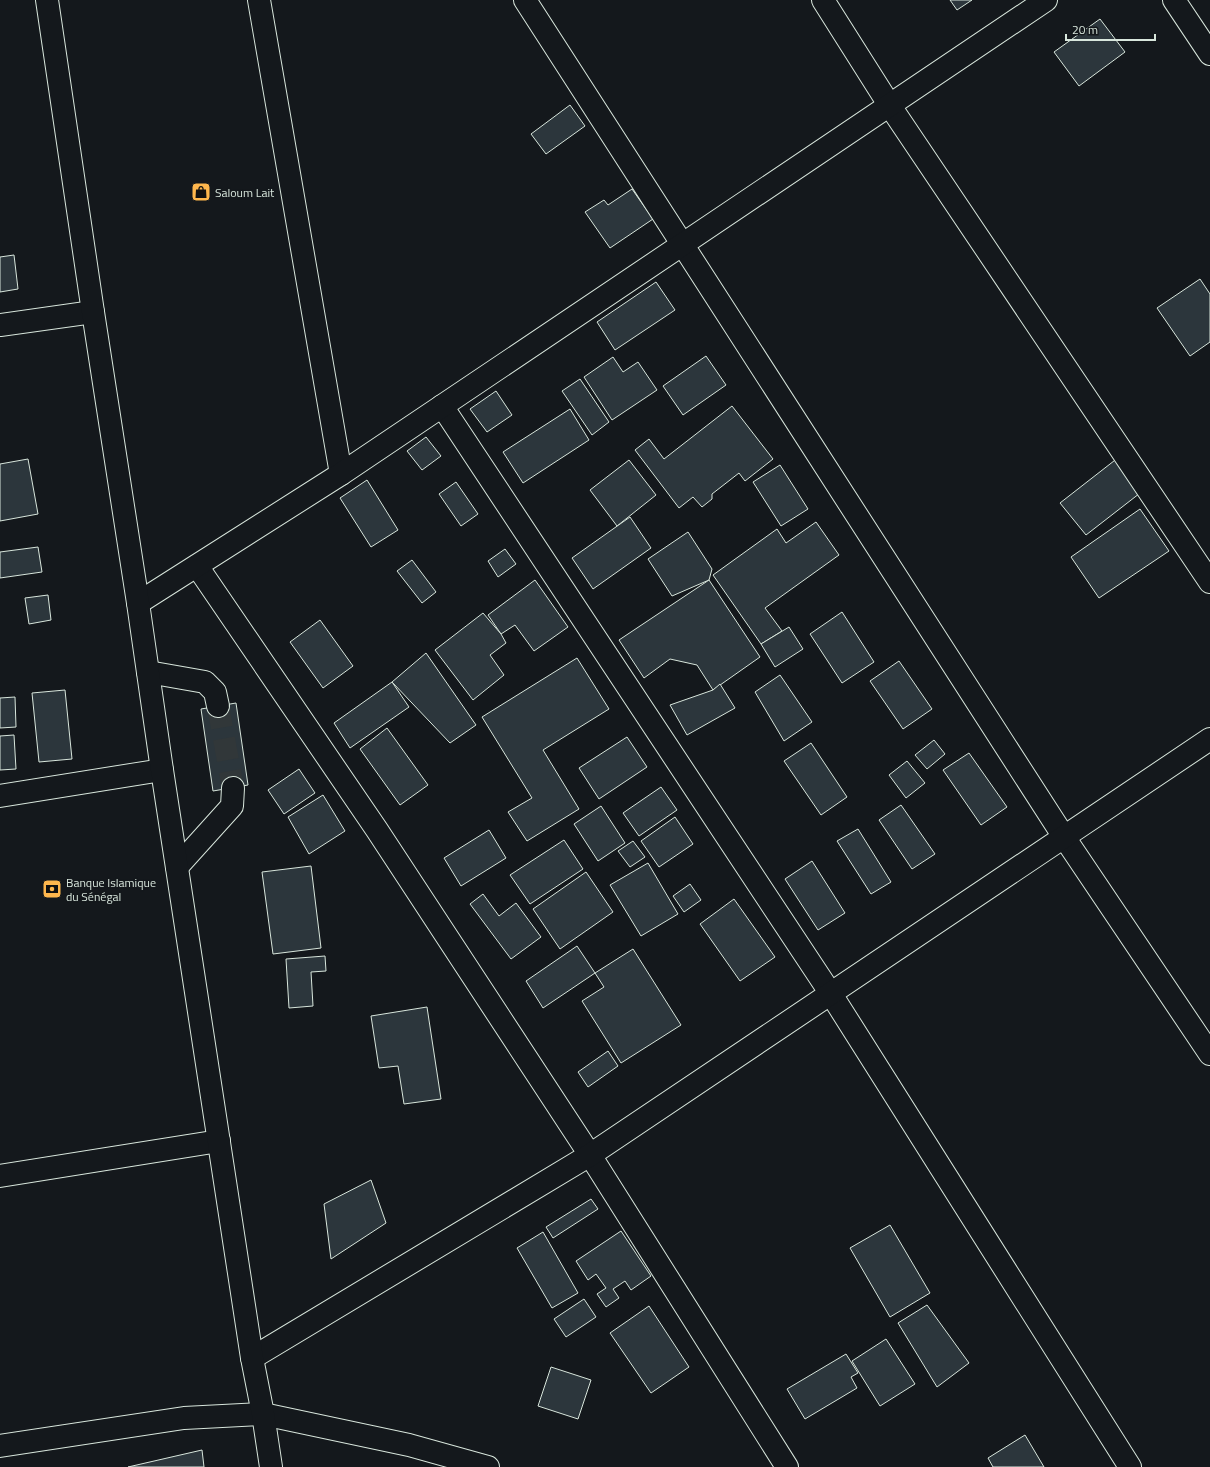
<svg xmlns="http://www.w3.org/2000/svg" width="1210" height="1467" font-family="'Titillium Web',sans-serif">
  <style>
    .building { fill: #2c363c; stroke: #d8e6dc }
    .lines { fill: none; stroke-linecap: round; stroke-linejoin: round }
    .minor-tunnel { stroke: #313739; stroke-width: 22; stroke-dasharray: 22 11; stroke-linecap: butt }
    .minor-casing { stroke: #d8e6dc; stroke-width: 24 }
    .major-casing { stroke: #d8e6dc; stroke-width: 24 }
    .highway-casing { stroke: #d8e6dc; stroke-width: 24 }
    .minor { stroke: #14181c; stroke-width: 22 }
    .major { stroke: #14181c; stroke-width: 22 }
    .highway { stroke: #14181c; stroke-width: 22 }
    .labels { text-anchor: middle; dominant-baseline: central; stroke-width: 3; stroke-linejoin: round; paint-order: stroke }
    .poi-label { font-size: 12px; fill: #d8e6dc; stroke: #14181c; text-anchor: start }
  </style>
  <rect width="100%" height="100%" fill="#14181c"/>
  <g class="building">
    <polygon points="950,0 972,0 957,10"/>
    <polygon points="1100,19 1125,52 1079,86 1054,52"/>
    <polygon points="570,105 585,126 546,154 531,134"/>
    <polygon points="632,189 653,219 610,248 585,212 604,200 608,205"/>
    <polygon points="14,255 18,289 0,292 0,257"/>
    <polygon points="1200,279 1210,294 1210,342 1190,356 1157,308"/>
    <polygon points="656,282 675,310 615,350 597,322"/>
    <polygon points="706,356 726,385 683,415 663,386"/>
    <polygon points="613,357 623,372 638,362 657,390 612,420 584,377"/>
    <polygon points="580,379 609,422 592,435 562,391"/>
    <polygon points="496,391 512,415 487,432 470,409"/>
    <polygon points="732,406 773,459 745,481 739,473 712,494 712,499 702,507 693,497 679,508 635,450 649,439 664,459"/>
    <polygon points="570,409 589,440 523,483 503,452"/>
    <polygon points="426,437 441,456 422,470 407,451"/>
    <polygon points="1119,457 1144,490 1086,535 1060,503"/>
    <polygon points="28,459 38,514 0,521 0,464"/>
    <polygon points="629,460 656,495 617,526 590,490"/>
    <polygon points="780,465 808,509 781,526 753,482"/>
    <polygon points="367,480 398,530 371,547 340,498"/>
    <polygon points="456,482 478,514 461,526 439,494"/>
    <polygon points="1140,509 1169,551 1099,598 1071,557"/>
    <polygon points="630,517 651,548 593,589 572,558"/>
    <polygon points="816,522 839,555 765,608 782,631 761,644 713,575 777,529 786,543"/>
    <polygon points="688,532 712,569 709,580 672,596 648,559"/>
    <polygon points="38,547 42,572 0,578 0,552"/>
    <polygon points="505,549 516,564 498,577 488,561"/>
    <polygon points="412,560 436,592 422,603 397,571"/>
    <polygon points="535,580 568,627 534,651 515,625 501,634 488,615"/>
    <polygon points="709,580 760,657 713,690 697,665 670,659 644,678 619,640"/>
    <polygon points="48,595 51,620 29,624 25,598"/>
    <polygon points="842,612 874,662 842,683 810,634"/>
    <polygon points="483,613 501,634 506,643 490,655 504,675 473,700 435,650"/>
    <polygon points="320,620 353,666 323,688 290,642"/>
    <polygon points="789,627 803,649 775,667 761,644"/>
    <polygon points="426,653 476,725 450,743 392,682"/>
    <polygon points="577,658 609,709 543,750 579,809 527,841 508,812 532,798 482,717"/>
    <polygon points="899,661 932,709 903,729 870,681"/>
    <polygon points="780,675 812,722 784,741 755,692"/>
    <polygon points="392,682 409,707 350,748 334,723"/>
    <polygon points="720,684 735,708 687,735 670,705 713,690"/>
    <polygon points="65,690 72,759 39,762 32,693"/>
    <polygon points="15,697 16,727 0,728 0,698"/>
    <polygon points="236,703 248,785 213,791 201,709"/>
    <polygon points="387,728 428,785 400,805 360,749"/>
    <polygon points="14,735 16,769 0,770 0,736"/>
    <polygon points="627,737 647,767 599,799 579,768"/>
    <polygon points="934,740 945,754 927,769 915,755"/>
    <polygon points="811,743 847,797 821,815 784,761"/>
    <polygon points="969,753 1007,807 981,825 943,770"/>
    <polygon points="907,761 925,783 906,798 889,775"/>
    <polygon points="299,769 315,793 284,814 268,790"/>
    <polygon points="661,787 677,810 639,836 623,813"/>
    <polygon points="323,795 345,831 309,854 288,817"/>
    <polygon points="901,805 935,854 912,869 879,820"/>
    <polygon points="601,806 625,843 598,861 574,824"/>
    <polygon points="675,817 693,844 659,867 641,841"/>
    <polygon points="858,829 891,882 871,894 837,841"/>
    <polygon points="489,830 506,858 461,886 444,858"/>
    <polygon points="564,840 583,869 530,904 510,875"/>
    <polygon points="633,841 645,857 630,867 618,851"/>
    <polygon points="812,861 845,913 818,930 785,879"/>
    <polygon points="648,863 678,914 641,936 610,885"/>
    <polygon points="311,866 321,948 273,954 262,872"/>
    <polygon points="586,872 613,912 560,949 533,909"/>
    <polygon points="690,884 701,900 684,912 673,896"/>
    <polygon points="483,894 499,916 516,903 541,937 511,959 470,904"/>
    <polygon points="734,899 775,957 740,981 700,924"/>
    <polygon points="577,946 595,973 543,1008 526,981"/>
    <polygon points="633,949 681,1025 621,1063 582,1001 604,987 595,973"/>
    <polygon points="325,956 326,971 311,972 313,1006 289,1008 286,959"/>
    <polygon points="427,1007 441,1099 404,1104 398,1066 379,1068 371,1016"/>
    <polygon points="608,1051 618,1066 588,1087 578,1072"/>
    <polygon points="371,1180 386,1223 331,1259 324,1204"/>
    <polygon points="591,1199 598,1209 553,1238 546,1227"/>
    <polygon points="890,1225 930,1293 890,1317 850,1248"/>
    <polygon points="621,1231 651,1276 631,1290 625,1281 613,1289 619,1298 606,1307 597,1294 606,1288 596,1274 588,1280 576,1261"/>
    <polygon points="543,1232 578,1293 552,1308 517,1248"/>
    <polygon points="584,1299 596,1317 566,1337 554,1319"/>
    <polygon points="927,1305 969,1363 937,1387 898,1323"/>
    <polygon points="649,1306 689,1367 651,1393 610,1333"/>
    <polygon points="886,1339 915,1384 880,1406 852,1361"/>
    <polygon points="846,1354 858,1373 851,1377 857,1388 805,1419 787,1389"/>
    <polygon points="551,1367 591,1380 578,1419 538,1406"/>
    <polygon points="1025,1435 1044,1467 993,1467 988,1458"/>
    <polygon points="202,1450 204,1467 128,1467"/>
  </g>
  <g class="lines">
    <polyline class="minor-tunnel" points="218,706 233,788"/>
    <g class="minor-casing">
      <g id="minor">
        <polyline points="259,0 341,474"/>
        <polyline points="525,0 1064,837 1210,1054"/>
        <polyline points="823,0 890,106 1210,582"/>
        <polyline points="1174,0 1210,54"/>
        <polyline points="0,325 93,312"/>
        <polyline points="442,406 831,994 1130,1467"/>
        <polyline points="197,566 377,830 590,1155 787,1467"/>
        <polyline points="138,603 341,474 1046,0"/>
        <polyline points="148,672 205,682 215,692 218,706"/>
        <polyline points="0,796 162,770"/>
        <polyline points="177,867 232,806 233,788"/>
        <polyline points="0,1176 219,1141"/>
        <polyline points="252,1358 590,1155 1210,739"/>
      </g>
    </g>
    <g class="major-casing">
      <polyline id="major" points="0,1446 184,1418 263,1414 409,1445 488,1467"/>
    </g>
    <g class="highway-casing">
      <polyline id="highway" points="47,0 93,312 138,603 162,770 252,1358 263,1414 271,1467"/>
    </g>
    <use href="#minor" class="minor"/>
    <use href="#major" class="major"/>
    <use href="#highway" class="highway"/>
  </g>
  <defs>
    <g id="shop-square" transform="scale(1)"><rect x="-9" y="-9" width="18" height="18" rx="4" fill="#ffb74d" stroke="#14181c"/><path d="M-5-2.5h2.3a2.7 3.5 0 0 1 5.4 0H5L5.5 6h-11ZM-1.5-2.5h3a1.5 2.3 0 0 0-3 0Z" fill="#111"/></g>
    <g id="bank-square" transform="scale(1)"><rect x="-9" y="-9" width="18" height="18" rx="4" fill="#ffb74d" stroke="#14181c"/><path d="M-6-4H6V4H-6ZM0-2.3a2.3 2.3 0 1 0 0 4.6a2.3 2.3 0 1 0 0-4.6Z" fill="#111"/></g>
  </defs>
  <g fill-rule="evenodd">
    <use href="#shop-square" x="201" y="192"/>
    <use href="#bank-square" x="52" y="889"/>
  </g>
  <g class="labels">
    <g class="poi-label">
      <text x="215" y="192">Saloum Lait</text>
      <text x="66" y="882">Banque Islamique<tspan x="66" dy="14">du Sénégal</tspan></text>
    </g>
  </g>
  <path d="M1066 34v6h89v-6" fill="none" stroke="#d8e6dc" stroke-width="2"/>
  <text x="1072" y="34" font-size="12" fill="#d8e6dc" stroke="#14181c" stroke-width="3" paint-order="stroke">20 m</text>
</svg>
